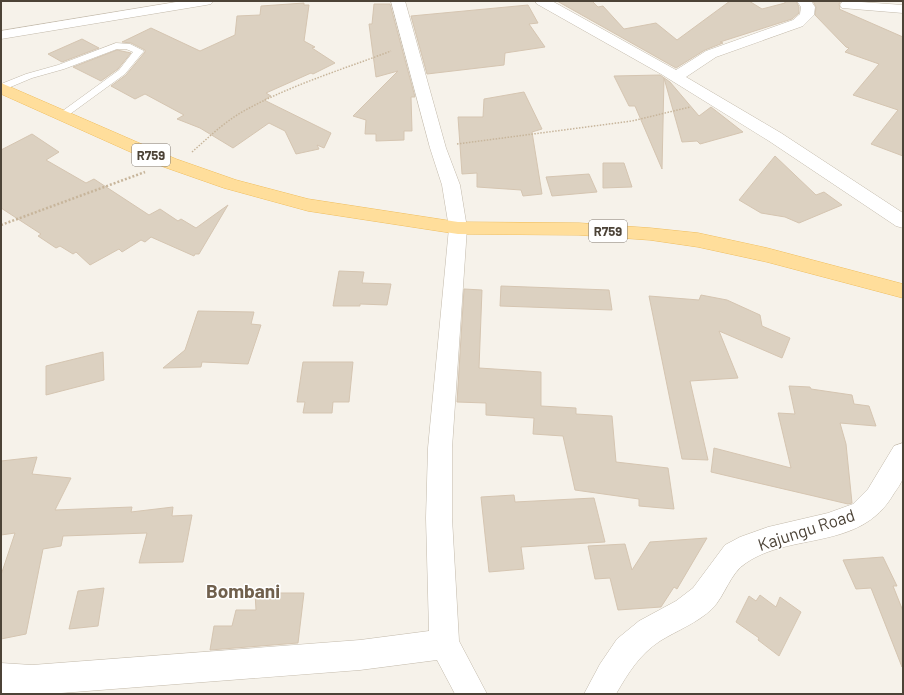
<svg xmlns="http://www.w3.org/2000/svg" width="904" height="695" font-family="Barlow,sans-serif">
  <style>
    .building { fill: #dcd1c1; stroke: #d5c5b1 }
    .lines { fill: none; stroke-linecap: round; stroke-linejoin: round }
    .service-casing { stroke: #c3baab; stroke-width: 1 }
    .minor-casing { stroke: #c3baab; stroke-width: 1 }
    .primary-casing { stroke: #f0be5e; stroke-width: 1 }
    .path-far1 { stroke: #c7b59b; stroke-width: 1.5; stroke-dasharray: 1.5 1.5; stroke-linecap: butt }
    .path { stroke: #c7b59b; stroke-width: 2.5; stroke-dasharray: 2 2; stroke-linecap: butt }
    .service { fill: #fff; fill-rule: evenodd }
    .minor { fill: #fff; fill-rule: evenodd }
    .primary { fill: #ffde9b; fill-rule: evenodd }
    .labels { text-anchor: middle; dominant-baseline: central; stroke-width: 3; stroke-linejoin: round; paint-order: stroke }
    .shield { fill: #fff; stroke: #827b73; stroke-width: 1 }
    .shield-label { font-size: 13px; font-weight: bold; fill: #4c4337 }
    .near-street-label { font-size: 17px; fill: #4c4337; stroke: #fff }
    .near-quarter-label { font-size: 19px; font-weight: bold; fill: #70604d; stroke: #fff }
  </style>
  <rect width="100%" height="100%" fill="#f6f2ea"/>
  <g class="building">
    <polygon points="557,1 592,1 598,7 603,6 624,29 656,23 677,40 730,1 749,1 762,9 785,3 785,1 796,1 799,7 799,13 792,19 720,42 723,43 705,50 676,68"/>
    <polygon points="813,1 841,1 839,4 840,8 839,9 903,37 903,156 871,144 898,110 853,95 879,64 845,52 849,48 846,47 815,15 816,7"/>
    <polygon points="304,3 304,5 309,5 304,41 315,47 312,48 335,63 313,74 311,73 266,93 271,96 264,100 331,133 324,148 317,145 319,149 296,154 285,131 269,123 233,148 200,128 177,119 184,115 145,94 135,99 111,86 126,75 145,52 145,50 131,43 122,42 151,28 200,51 235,35 237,16 260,15 261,6"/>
    <polygon points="374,4 390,4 415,97 411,97 412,131 404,131 404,140 376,141 376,134 365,134 366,120 353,116 398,71 376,77 369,24 372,24"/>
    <polygon points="528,5 538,23 529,24 545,47 505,53 504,65 427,74 411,16"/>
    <polygon points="82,39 99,48 62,62 48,54"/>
    <polygon points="117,50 131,53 118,69 101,81 73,67"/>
    <polygon points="660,75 670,82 699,116 711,107 743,132 700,144 697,141 682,142 664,78 662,169 635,106 629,106 614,76"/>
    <polygon points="524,92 542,129 532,132 542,194 523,196 521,190 477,187 477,173 462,174 458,117 483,117 484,99"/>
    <polygon points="32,134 59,152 46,160 86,183 94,179 149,215 160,209 178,221 181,219 196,228 228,205 199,254 195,254 194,256 151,237 145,242 141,240 122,252 119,249 90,265 76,252 73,254 60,246 56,248 38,236 41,234 1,208 1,150"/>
    <polygon points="775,156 816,195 824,192 842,205 799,223 785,217 761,213 739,200"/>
    <polygon points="603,163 624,163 632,187 603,188"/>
    <polygon points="589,174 597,192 552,196 546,177"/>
    <polygon points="339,271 364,272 362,283 391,284 387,305 360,304 360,306 333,306"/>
    <polygon points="501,286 609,290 612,310 500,306"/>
    <polygon points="464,289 482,290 479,368 541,372 541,406 576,408 576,414 612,416 616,462 668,468 674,509 639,506 639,499 575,490 563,436 533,434 534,418 486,415 486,403 457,402"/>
    <polygon points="701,295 727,300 760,315 762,326 790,338 782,358 719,331 738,378 690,381 708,460 682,459 649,296 699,300"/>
    <polygon points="198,311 254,312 251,324 261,325 248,364 202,362 201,367 163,368 185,350"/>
    <polygon points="103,352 104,380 46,395 46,366"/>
    <polygon points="303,362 353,362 349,402 333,402 332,413 303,413 305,402 297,402"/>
    <polygon points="789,386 810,387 811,389 852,395 854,404 869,406 876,426 840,423 846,444 852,503 848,504 711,472 714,448 791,468 778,413 795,414"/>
    <polygon points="37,457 32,474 71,478 55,510 132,507 131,512 173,507 172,516 192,515 183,562 139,563 147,533 63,536 61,546 43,549 26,634 1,639 1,575 15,533 1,535 1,461"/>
    <polygon points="514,495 515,502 594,498 605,542 521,547 524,569 489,572 481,497"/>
    <polygon points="707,538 677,589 674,587 661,607 618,610 610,578 595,579 588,546 625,544 632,570 650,542"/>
    <polygon points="883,557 897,586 893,586 903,611 902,667 871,588 856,589 843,560"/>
    <polygon points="104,588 98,626 69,629 78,591"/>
    <polygon points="255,593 304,593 298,643 210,650 214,626 232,626 236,610 256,610"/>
    <polygon points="760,595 776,607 780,597 801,612 779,656 758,640 759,638 736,622 749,596 756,601"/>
  </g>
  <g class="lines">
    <g class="service-casing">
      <polygon id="service" points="116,43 130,44 144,51 125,74 66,117 62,118 57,115 119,70 133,52 126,49 117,49 64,69 32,78 1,91 1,84 26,74 58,65"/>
    </g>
    <g class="minor-casing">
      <g id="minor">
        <polygon points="182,1 213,1 211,4 206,5 1,39 1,31"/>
        <polygon points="391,1 405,1 446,148 460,185 467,228 452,448 452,518 459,641 487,694 455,694 437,660 360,670 48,694 1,693 1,663 32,665 360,640 429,631 426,518 428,448 449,228 442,185 430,148"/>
        <polygon points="535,1 552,1 676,70 706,51 793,20 800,14 801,7 797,1 811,1 815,7 814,15 803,26 716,57 686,77 781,133 903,213 903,228 896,226 769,141 661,74 537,4"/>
        <polygon points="847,1 903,5 903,13 842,8 840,5 842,2"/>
        <path d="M 903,443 C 903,454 904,466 903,477 C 902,483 896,490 893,495 C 860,551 791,532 746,563 C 730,573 725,596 712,609 C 697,623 678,630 660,641 C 640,654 628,673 616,694 L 584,694 L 600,664 L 617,639 L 639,621 L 676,601 L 693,588 L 725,545 L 740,537 L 768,527 L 828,513 L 853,504 L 868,489 L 894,446 Z"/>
      </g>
    </g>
    <g class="primary-casing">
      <polygon id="primary" points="1,83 176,159 236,180 308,199 458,222 579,223 650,228 698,233 767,248 903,284 903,298 767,262 698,247 650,240 579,235 458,234 308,211 224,188 164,167 1,94"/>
    </g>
    <g class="path-far1">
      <polyline points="457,144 632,121 690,107"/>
      <path d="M 192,152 C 208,138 223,123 242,112 C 288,86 341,70 391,51"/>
    </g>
    <polyline class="path" points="1,225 145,172"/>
    <use href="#service" class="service"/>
    <use href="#minor" class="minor"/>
    <use href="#primary" class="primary"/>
  </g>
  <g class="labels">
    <g class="shield">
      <rect x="132" y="144" width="38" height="22" rx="3"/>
      <rect x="589" y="220" width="38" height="22" rx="3"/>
    </g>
    <g class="shield-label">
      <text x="151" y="155">R759</text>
      <text x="608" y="231">R759</text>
    </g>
    <g class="near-street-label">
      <text transform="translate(806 529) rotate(-18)">Kajungu Road</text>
    </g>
    <g class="near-quarter-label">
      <text x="243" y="590">Bombani</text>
    </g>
  </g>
  <rect width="904" height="695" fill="none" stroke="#4c4337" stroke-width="4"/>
</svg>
